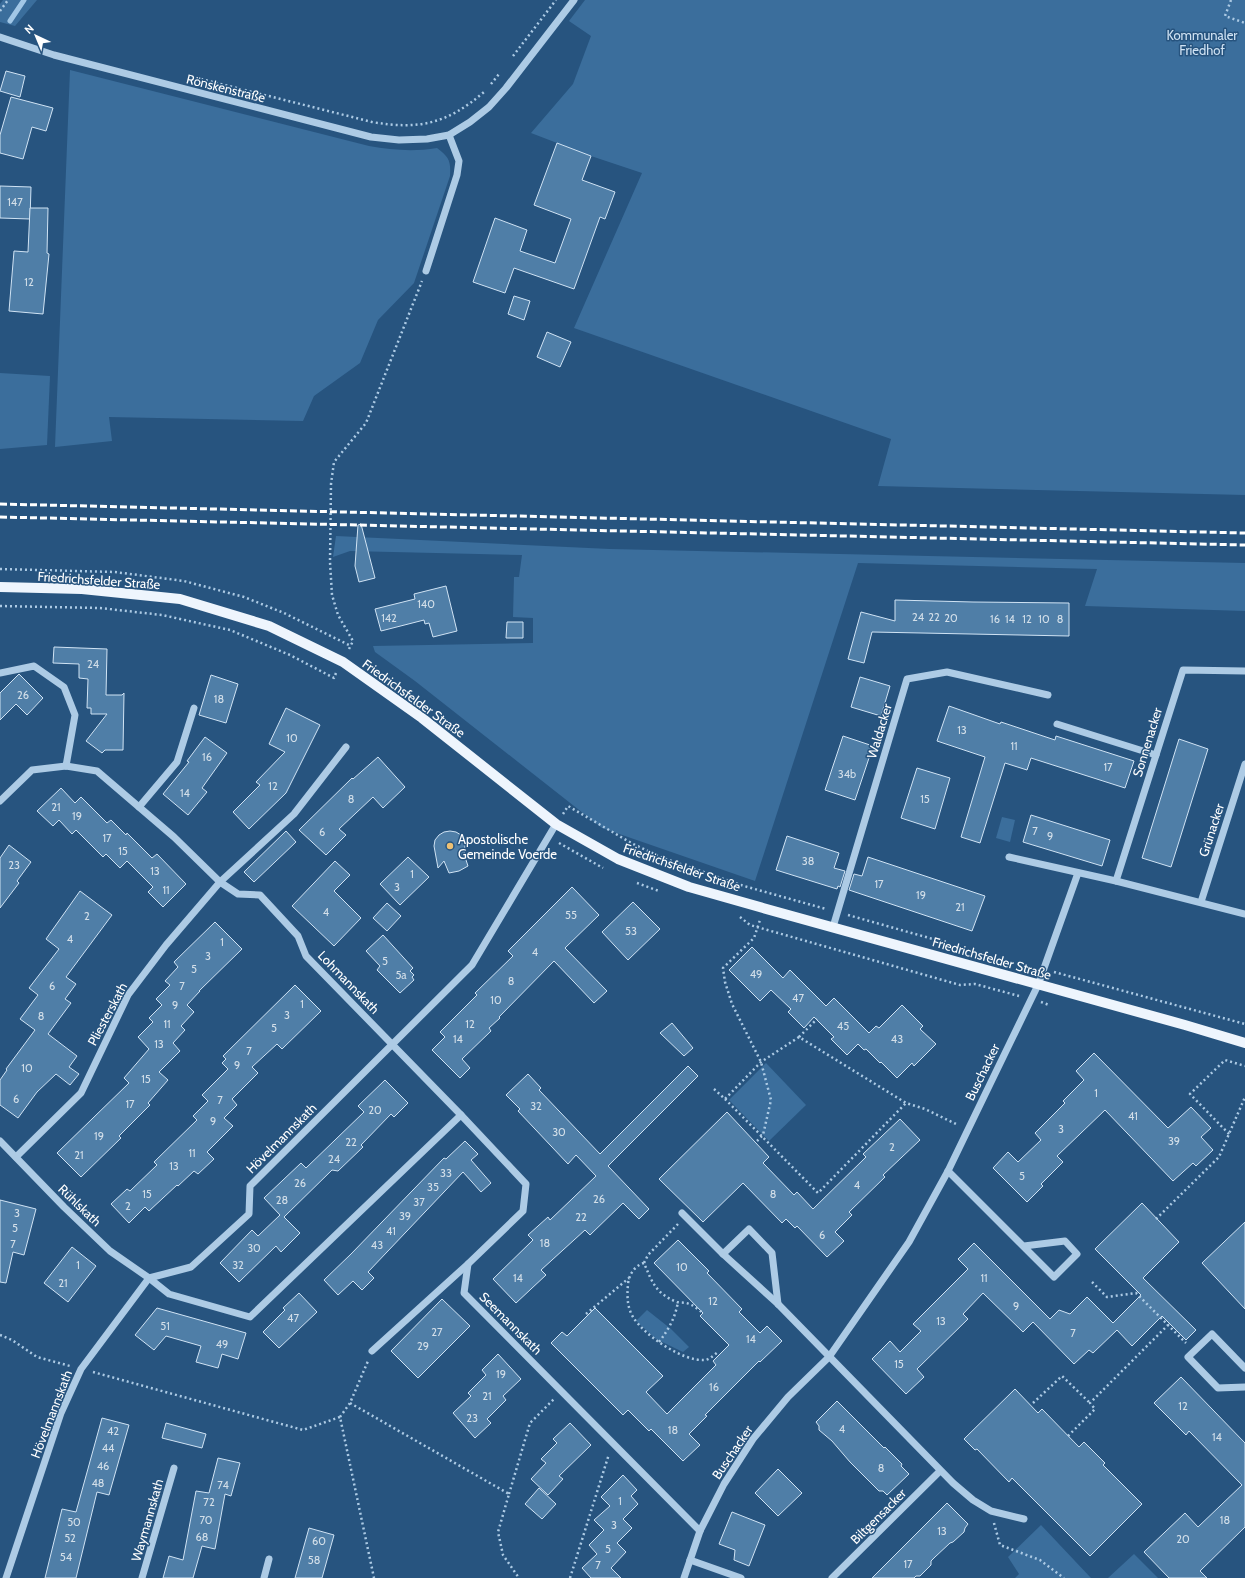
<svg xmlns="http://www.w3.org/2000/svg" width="1245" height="1578" font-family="Cabin,sans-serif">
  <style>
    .green { fill: #3b6e9c }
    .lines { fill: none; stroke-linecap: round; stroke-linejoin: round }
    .stream { stroke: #a2c7e6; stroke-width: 5 }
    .building { fill: #4f7ea7; stroke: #d0e3f4 }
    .path { stroke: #adcbe5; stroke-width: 2.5; stroke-dasharray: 2 3; stroke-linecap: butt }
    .minor { stroke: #adcbe5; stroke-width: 7 }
    .major { stroke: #eef5fd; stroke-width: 10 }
    .rail { stroke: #fff; stroke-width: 3; stroke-dasharray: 7 3; stroke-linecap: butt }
    .poi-dot { fill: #edc073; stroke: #27547f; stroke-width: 1.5 }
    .labels { text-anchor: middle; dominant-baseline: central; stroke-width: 3; stroke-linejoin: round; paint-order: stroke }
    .number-label { font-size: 11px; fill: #d3dfe9 }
    .park-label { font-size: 13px; fill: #d0e3f4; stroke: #27547f }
    .street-label { font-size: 13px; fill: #fff; stroke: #27547f }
    .poi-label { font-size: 13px; fill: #fff; stroke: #27547f; text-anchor: start }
  </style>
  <rect width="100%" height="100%" fill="#27547f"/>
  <g class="green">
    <polygon points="3,0 37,0 15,26 0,22 0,4"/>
    <polygon points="585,0 1245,0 1245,495 878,486 891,439 574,328 642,173 591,156 531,133 573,84 591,36 569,21"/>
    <path d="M 70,70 L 369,146 C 392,150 413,152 437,148 C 449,157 451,161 450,176 L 414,283 L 378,320 L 360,363 L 314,396 L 303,421 L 109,417 L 112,441 L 55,447 Z"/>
    <polygon points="0,373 50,376 47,445 0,449"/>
    <polygon points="336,536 610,549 1245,563 1245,611 1085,606 1097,569 858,563 755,881 602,828 415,681 375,652 373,646 533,643 533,618 513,617 514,577 519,577 522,555 350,551 333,557"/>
    <polygon points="1002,817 1015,820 1010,842 996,838"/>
    <polygon points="766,1063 806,1105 769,1141 729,1100"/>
    <polygon points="647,1310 671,1329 689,1347 683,1352 656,1339 636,1321"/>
    <polygon points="1041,1525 1091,1578 1015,1578 1019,1574 1008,1557"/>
    <polygon points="1134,1554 1158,1578 1108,1578"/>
  </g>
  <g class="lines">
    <polyline class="stream" points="10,21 24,0"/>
  </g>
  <g class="building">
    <polygon points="6,71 25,76 20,97 0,91"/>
    <polygon points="11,97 53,108 46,131 32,127 23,159 0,153 0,135"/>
    <polygon points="557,143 591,156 582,180 615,192 605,219 600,217 574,289 514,268 505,293 473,282 495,218 527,230 520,251 555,263 571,219 534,205"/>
    <polygon points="0,186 31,187 30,219 0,218"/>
    <polygon points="30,208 48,208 47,253 49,254 43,314 9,311 14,251 28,252"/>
    <polygon points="514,296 530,301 524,320 508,314"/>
    <polygon points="547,332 571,342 560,367 537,357"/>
    <polygon points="361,524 375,578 359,582 355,566 358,525"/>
    <polygon points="446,586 457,631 433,637 429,623 425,624 424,620 381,631 375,609 415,599 414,594"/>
    <polygon points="895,600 973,602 1069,603 1069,636 872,632 864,663 848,659 861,612 895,621"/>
    <polygon points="507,622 523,622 523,638 506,638"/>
    <polygon points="54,647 107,649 106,695 122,695 124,693 123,750 105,750 102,753 86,741 107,714 91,714 91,708 87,708 88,679 79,678 79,664 53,663"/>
    <polygon points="19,674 43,698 27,715 16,704 0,720 0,693"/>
    <polygon points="211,675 238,684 226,723 199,715"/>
    <polygon points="860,677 890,686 881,716 851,707"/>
    <polygon points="949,706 1000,724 1001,722 1055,740 1056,736 1134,761 1125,788 1031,758 1027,770 1005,763 980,843 961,837 985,757 937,741"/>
    <polygon points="286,708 320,725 286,793 249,829 233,812 260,785 256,782 285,752 269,744"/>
    <polygon points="843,736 873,746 855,800 825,790"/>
    <polygon points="205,737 227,753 202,788 207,792 188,815 163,794 189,762 187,761"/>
    <polygon points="1179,739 1208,749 1171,867 1142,858"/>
    <polygon points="378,757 405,787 383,808 373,797 339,829 346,835 326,855 299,830 352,778 353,779"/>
    <polygon points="917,768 950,778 935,829 901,818"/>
    <polygon points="61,788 75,803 81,797 107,823 111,820 126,835 127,833 152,858 157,854 186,884 163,907 148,892 153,887 127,861 120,868 106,854 103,857 76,830 72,834 59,820 53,826 37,811"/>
    <polygon points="1031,815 1110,840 1102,866 1023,842"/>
    <polygon points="286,831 296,842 254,882 244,872"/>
    <polygon points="450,831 456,832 461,835 464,841 465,846 464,854 468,866 459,871 449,873 444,861 438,868 434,846 435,840 439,835 444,832"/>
    <polygon points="787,836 839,853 834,868 845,871 840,887 838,886 837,889 776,870"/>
    <polygon points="9,845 31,862 17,881 19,883 0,908 0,858"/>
    <polygon points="408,857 429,877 400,905 380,884"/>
    <polygon points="868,857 985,896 972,931 849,890 854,874 862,876"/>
    <polygon points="335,861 350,875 334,891 361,918 334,946 292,906"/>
    <polygon points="572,887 599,915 565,948 607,991 594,1003 554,961 499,1017 500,1018 489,1028 491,1031 462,1059 470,1068 460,1078 432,1050 445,1037 440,1032 477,995 475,993 513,956 508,951"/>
    <polygon points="80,891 112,915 66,977 76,984 65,999 71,1003 48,1034 77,1056 69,1067 79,1074 70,1085 56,1074 37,1092 18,1118 0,1105 0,1080 7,1070 6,1069 35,1030 20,1019 38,995 29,988 59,949 46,939"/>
    <polygon points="633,902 660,929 628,960 602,932"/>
    <polygon points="387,903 401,916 387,931 373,918"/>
    <polygon points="215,922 242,949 199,991 200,991 187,1005 194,1012 181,1026 185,1030 173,1043 180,1051 159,1072 168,1080 148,1103 150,1105 119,1136 121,1138 81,1177 57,1153 129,1083 124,1078 149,1049 138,1037 153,1022 149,1018 162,1005 156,999 170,985 165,981 178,967 174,962"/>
    <polygon points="383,935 413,968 410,971 414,975 412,977 414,980 400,993 377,970 380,966 366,951"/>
    <polygon points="752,947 783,978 790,970 826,1006 834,998 869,1033 876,1026 879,1028 902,1005 923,1026 920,1029 936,1044 914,1066 912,1063 897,1078 881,1062 880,1063 866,1049 864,1050 858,1044 847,1055 831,1039 834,1037 814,1017 804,1028 788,1012 791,1009 771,990 760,1001 729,970"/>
    <polygon points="295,985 321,1011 282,1049 277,1044 252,1067 258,1073 232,1099 237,1105 224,1118 233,1126 207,1152 214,1159 198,1174 194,1171 178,1186 177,1185 149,1211 145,1207 129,1223 111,1204 127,1189 130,1191 157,1165 154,1162 197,1120 193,1116 208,1101 202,1095 228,1069 222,1063 226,1059 223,1056"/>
    <polygon points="672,1023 693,1048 684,1056 660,1033"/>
    <polygon points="1094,1053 1168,1128 1191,1107 1211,1128 1201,1137 1213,1150 1196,1166 1193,1163 1173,1181 1105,1110 1057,1156 1063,1162 1041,1184 1043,1186 1027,1202 993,1168 1008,1152 1018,1162 1041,1140 1035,1133 1065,1103 1063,1101 1084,1080 1076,1071"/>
    <polygon points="688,1066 698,1076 608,1166 649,1209 639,1219 623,1203 590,1235 585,1230 541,1270 546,1275 516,1303 493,1279 533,1240 528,1235 548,1217 550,1220 596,1176 576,1155 568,1164 518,1111 520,1109 506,1095 528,1074 541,1088 539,1090 600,1154"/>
    <polygon points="385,1080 408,1103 394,1117 391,1114 361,1145 363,1147 338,1171 332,1170 284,1217 300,1233 281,1252 276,1246 239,1282 220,1263 252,1230 258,1236 280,1215 264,1198 301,1163 306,1168 364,1112 358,1106"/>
    <polygon points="727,1112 769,1157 763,1163 794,1195 797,1192 813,1209 866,1157 863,1154 900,1119 920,1140 883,1175 885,1177 849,1212 852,1215 835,1232 844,1241 827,1257 797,1226 795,1228 786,1219 782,1223 743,1183 703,1222 659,1179"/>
    <polygon points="465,1141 478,1154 471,1160 491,1183 481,1192 463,1172 368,1272 374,1278 362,1290 353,1281 338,1295 324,1280 351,1254 444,1158 446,1159"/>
    <polygon points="0,1200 36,1209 24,1255 13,1252 6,1283 0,1282"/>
    <polygon points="1142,1203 1179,1242 1143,1278 1196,1330 1186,1340 1162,1316 1132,1346 1117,1330 1093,1353 1089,1350 1074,1364 1033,1322 1023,1332 983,1293 963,1314 968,1319 917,1369 924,1377 906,1394 872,1359 890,1341 900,1352 921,1331 913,1324 968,1269 958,1259 974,1243 1050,1319 1059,1310 1070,1314 1087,1297 1113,1323 1141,1295 1095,1249"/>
    <polygon points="1245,1222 1245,1309 1202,1263"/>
    <polygon points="678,1240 709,1271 707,1273 742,1309 739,1312 760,1333 767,1326 782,1341 760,1362 759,1361 705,1415 707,1416 689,1434 700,1445 683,1461 651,1429 649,1431 628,1410 623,1415 551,1343 562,1332 567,1336 595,1308 663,1376 646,1392 667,1414 716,1365 713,1361 729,1345 700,1316 703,1313 654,1263"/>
    <polygon points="72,1247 96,1266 68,1302 44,1283"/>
    <polygon points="299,1293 317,1312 279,1348 263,1332 285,1310 283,1308"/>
    <polygon points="442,1299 470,1326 418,1378 391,1351"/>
    <polygon points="157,1308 246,1333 238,1359 222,1354 218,1368 196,1362 201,1346 166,1336 154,1350 135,1335"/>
    <polygon points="498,1354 521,1379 503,1396 506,1400 487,1419 491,1423 475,1438 453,1413 471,1396 468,1393 486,1375 482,1370"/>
    <polygon points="1181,1377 1245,1443 1245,1527 1200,1571 1207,1578 1169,1578 1144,1552 1185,1513 1198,1527 1242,1485 1189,1431 1186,1435 1154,1403"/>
    <polygon points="1015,1389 1038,1413 1042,1409 1079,1447 1084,1442 1105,1463 1103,1465 1142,1504 1090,1556 1012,1478 1009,1482 977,1449 975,1450 964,1439"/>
    <polygon points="837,1401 884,1448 885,1447 902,1464 901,1466 909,1474 887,1495 883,1491 879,1491 850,1462 832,1441 819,1430 819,1426 816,1422"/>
    <polygon points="102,1418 129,1425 109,1495 97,1492 76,1578 45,1578 62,1509 76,1512"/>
    <polygon points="166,1423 206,1434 202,1448 162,1438"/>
    <polygon points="570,1423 591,1445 559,1476 563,1479 548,1495 531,1479 546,1463 541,1459 557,1443 553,1439"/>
    <polygon points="218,1458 240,1463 231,1496 225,1494 215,1549 202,1546 193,1578 163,1578 169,1556 183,1560 196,1491 209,1493"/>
    <polygon points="778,1469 802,1493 778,1516 755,1493"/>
    <polygon points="623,1475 637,1490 631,1496 638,1504 623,1519 632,1528 617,1543 626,1552 611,1568 621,1578 591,1578 582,1568 597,1554 589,1545 604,1530 594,1520 610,1506 601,1497"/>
    <polygon points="539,1488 556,1504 542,1519 525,1504"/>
    <polygon points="947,1503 968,1524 965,1528 964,1532 953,1542 950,1543 935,1557 931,1561 931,1565 920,1576 916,1576 914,1578 872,1578"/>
    <polygon points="732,1512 765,1525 749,1566 734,1560 735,1550 719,1544"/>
    <polygon points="309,1528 334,1535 322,1578 295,1578"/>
  </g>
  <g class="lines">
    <g class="path">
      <polyline points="1231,0 1225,16 1245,23"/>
      <polyline points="0,11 8,0"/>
      <polyline points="513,56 556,0"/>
      <path d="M 201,79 L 372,122 C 419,130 447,124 484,92"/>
      <polyline points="491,84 499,74"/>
      <polyline points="0,569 115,572 184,581 244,597 284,613 351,646"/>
      <polyline points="0,606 100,608 162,615 230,630 290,655 334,678 336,673"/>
      <polyline points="349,649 353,641 338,615 332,595 330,562 331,484 334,462 366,423 422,281"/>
      <polyline points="563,814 568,806 633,844 663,858 744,886 826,909"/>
      <polyline points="559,843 603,868"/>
      <polyline points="637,883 659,891"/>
      <polyline points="848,915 947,943"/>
      <polyline points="740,917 750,925 960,985 975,984 1019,996"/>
      <polyline points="1054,972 1245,1024"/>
      <polyline points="1041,1002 1049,1005"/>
      <polyline points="799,1037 817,1019"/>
      <polyline points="714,1089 725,1099 761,1062 799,1037 906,1103 925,1109 958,1125"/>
      <polyline points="725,1099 818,1193 906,1103"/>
      <polyline points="1229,1134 1190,1094 1225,1060 1245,1066"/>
      <polyline points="757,1141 763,1135 771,1100 761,1062 732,1004 725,982 723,968 754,938 760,920"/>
      <polyline points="1156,1219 1219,1157 1245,1097"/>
      <path d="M 678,1224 L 648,1255 L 644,1263 C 652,1282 656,1294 677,1302 C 681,1303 685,1302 689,1304 C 694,1305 698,1310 702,1312"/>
      <path d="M 644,1263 C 634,1266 629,1275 628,1284 C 627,1296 627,1307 633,1317 C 644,1335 683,1362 705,1360 C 710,1359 714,1355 718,1352"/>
      <polyline points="1092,1282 1107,1297 1136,1293 1186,1343"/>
      <polyline points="586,1314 629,1278"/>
      <polyline points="0,1335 12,1340 37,1357 70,1366"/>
      <path d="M 659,1342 C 669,1329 675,1318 678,1302"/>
      <polyline points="93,1372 303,1430 340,1417 374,1578"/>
      <polyline points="350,1403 509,1494 498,1532 503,1555 519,1578"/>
      <polyline points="1033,1403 1062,1376 1090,1403"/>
      <polyline points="340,1417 350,1403 368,1361"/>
      <polyline points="1068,1436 1095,1409 1090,1403 1168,1325"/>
      <polyline points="509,1494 530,1423 554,1399"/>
      <polyline points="994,1523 1000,1545 1040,1560 1064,1578"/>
      <polyline points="570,1578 609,1454"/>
    </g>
    <g class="minor">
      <polyline points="0,37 54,55 371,137 399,140 427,139 449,135 470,122 489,107 506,88 574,0"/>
      <polyline points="426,271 457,175 459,161 449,135"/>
      <polyline points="1245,671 1183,670 1116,881 1245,914"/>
      <polyline points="0,673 34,666 64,687 75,715 66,766"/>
      <polyline points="1057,724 1156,755"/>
      <polyline points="0,801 32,770 66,766 97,771 174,837 220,882 238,894 260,895 298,936 306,956 461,1115 526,1184 523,1211 468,1264 464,1293 700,1531"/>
      <polyline points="139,807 177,762 194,708"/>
      <polyline points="1009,857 1116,881"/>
      <polyline points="1201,902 1245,764"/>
      <polyline points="833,927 907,679 947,672 1048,695"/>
      <polyline points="0,1141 64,1207 110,1251 149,1278 169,1294 250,1317 461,1115"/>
      <polyline points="16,1157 81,1093 128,995 166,945 220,882 294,814 346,747"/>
      <polyline points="948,1171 1054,1277 1077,1254 1065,1241 1024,1246"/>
      <polyline points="682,1213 723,1254 778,1304 953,1483 973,1500 991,1511 1024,1519"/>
      <polyline points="723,1254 749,1229 772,1253 778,1304"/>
      <polyline points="372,1351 468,1264"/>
      <polyline points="1245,1368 1212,1334 1188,1357 1218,1388 1245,1387"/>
      <polyline points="690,1560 741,1578"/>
      <polyline points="6,1578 61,1413 81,1369 149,1278 191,1267 249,1214 250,1186 472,965 556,824"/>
      <polyline points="142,1578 174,1468"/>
      <polyline points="264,1578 269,1559"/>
      <polyline points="684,1578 700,1531 724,1484 753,1439 788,1397 829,1357 909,1242 948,1171 1038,985 1078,873"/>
      <polyline points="832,1578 940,1471"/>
    </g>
    <polyline class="major" points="0,587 82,589 180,599 269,626 343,662 422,718 556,824 618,859 689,887 763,908 1185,1025 1245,1043"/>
    <g class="rail">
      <polyline points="0,504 1245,533"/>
      <polyline points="0,517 1245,545"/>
    </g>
  </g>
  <circle class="poi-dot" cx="450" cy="846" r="4"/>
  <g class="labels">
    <g class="number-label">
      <text x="15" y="202">147</text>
      <text x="29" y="282">12</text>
      <text x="426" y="604">140</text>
      <text x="918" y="617">24</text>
      <text x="934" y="617">22</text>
      <text x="389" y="618">142</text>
      <text x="951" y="618">20</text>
      <text x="995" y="619">16</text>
      <text x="1010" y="619">14</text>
      <text x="1027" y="619">12</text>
      <text x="1044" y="619">10</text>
      <text x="1060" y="619">8</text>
      <text x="93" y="664">24</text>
      <text x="23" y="695">26</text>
      <text x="219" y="699">18</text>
      <text x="962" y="730">13</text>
      <text x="292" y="738">10</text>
      <text x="1014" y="746">11</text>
      <text x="207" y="757">16</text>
      <text x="1108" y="767">17</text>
      <text x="847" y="774">34b</text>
      <text x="273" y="786">12</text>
      <text x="185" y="793">14</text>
      <text x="351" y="799">8</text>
      <text x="925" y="799">15</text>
      <text x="56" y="807">21</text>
      <text x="77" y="816">19</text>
      <text x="1035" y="831">7</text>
      <text x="322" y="832">6</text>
      <text x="1050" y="836">9</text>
      <text x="107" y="838">17</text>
      <text x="123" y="851">15</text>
      <text x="808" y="861">38</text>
      <text x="14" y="865">23</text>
      <text x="155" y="871">13</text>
      <text x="412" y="874">1</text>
      <text x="879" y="884">17</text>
      <text x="397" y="887">3</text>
      <text x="166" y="890">11</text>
      <text x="921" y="895">19</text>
      <text x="960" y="907">21</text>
      <text x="326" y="912">4</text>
      <text x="571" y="915">55</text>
      <text x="87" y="916">2</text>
      <text x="631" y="931">53</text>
      <text x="70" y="939">4</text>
      <text x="222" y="942">1</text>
      <text x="535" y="952">4</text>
      <text x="208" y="956">3</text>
      <text x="385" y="961">5</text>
      <text x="194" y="969">5</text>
      <text x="756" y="974">49</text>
      <text x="401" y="975">5a</text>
      <text x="511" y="981">8</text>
      <text x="52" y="986">6</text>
      <text x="182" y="986">7</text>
      <text x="798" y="998">47</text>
      <text x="496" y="1000">10</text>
      <text x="302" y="1004">1</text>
      <text x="175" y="1005">9</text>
      <text x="287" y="1015">3</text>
      <text x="41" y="1016">8</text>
      <text x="167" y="1024">11</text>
      <text x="470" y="1024">12</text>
      <text x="843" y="1026">45</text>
      <text x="274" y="1028">5</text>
      <text x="458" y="1039">14</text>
      <text x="897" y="1039">43</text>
      <text x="159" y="1044">13</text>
      <text x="249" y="1051">7</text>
      <text x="237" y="1065">9</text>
      <text x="27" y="1068">10</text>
      <text x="146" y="1079">15</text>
      <text x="1096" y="1093">1</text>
      <text x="16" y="1099">6</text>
      <text x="220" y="1100">7</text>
      <text x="130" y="1104">17</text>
      <text x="536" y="1106">32</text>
      <text x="375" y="1110">20</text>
      <text x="1133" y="1116">41</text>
      <text x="213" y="1121">9</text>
      <text x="1061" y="1129">3</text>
      <text x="559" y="1132">30</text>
      <text x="99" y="1136">19</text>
      <text x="1174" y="1141">39</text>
      <text x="351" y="1142">22</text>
      <text x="892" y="1147">2</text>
      <text x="192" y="1153">11</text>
      <text x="79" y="1155">21</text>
      <text x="334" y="1159">24</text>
      <text x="174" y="1166">13</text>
      <text x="446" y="1173">33</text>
      <text x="1022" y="1176">5</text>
      <text x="300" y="1183">26</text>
      <text x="857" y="1185">4</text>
      <text x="433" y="1187">35</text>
      <text x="147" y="1194">15</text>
      <text x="773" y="1194">8</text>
      <text x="599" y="1199">26</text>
      <text x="282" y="1200">28</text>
      <text x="419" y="1202">37</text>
      <text x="128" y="1206">2</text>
      <text x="17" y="1213">3</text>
      <text x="405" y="1216">39</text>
      <text x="581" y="1217">22</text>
      <text x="15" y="1228">5</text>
      <text x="391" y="1231">41</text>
      <text x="822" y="1235">6</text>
      <text x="545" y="1243">18</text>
      <text x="13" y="1244">7</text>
      <text x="377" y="1245">43</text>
      <text x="254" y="1248">30</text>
      <text x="78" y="1265">1</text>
      <text x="238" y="1265">32</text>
      <text x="682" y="1267">10</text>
      <text x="518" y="1278">14</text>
      <text x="984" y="1278">11</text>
      <text x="63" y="1283">21</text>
      <text x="713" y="1301">12</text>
      <text x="1016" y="1306">9</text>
      <text x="293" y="1318">47</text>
      <text x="941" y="1321">13</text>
      <text x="165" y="1326">51</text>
      <text x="437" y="1332">27</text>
      <text x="1073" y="1333">7</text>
      <text x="751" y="1339">14</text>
      <text x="222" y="1344">49</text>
      <text x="423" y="1346">29</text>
      <text x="899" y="1364">15</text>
      <text x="501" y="1374">19</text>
      <text x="714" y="1387">16</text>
      <text x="487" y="1396">21</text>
      <text x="1183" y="1406">12</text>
      <text x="472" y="1418">23</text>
      <text x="842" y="1429">4</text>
      <text x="673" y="1430">18</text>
      <text x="113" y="1431">42</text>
      <text x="1217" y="1437">14</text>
      <text x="108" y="1448">44</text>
      <text x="103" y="1466">46</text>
      <text x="881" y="1468">8</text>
      <text x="98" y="1483">48</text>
      <text x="223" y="1485">74</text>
      <text x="620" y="1501">1</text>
      <text x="209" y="1502">72</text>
      <text x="206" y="1520">70</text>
      <text x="1225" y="1520">18</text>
      <text x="74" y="1522">50</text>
      <text x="614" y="1525">3</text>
      <text x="942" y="1531">13</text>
      <text x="202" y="1537">68</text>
      <text x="70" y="1538">52</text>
      <text x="1183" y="1539">20</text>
      <text x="319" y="1541">60</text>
      <text x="608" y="1549">5</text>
      <text x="66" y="1557">54</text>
      <text x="314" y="1560">58</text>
      <text x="908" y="1564">17</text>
      <text x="598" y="1565">7</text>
    </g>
    <g class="park-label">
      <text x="1202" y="35">Kommunaler<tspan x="1202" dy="15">Friedhof</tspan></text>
    </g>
    <g class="street-label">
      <text transform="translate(226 88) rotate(14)">Rönskenstraße</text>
      <text transform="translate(99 580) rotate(4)">Friedrichsfelder Straße</text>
      <text transform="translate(414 698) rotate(36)">Friedrichsfelder Straße</text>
      <text transform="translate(879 731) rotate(-73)">Waldacker</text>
      <text transform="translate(1147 742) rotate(-73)">Sonnenacker</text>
      <text transform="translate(1211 830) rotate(-72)">Grünacker</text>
      <text transform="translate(682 867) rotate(19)">Friedrichsfelder Straße</text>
      <text transform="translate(992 958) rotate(16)">Friedrichsfelder Straße</text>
      <text transform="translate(349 982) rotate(46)">Lohmannskath</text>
      <text transform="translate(107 1014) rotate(-62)">Pliesterskath</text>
      <text transform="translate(982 1072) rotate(-64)">Buschacker</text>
      <text transform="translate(281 1138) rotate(-45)">Hövelmannskath</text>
      <text transform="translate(80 1205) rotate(44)">Rühlskath</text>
      <text transform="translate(511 1323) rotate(45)">Seemannskath</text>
      <text transform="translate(51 1414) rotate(-69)">Hövelmannskath</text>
      <text transform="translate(732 1452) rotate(-56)">Buschacker</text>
      <text transform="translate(878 1516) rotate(-45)">Biltgensacker</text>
      <text transform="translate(147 1520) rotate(-74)">Waymannskath</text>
    </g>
    <g class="poi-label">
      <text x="458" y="839">Apostolische<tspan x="458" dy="15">Gemeinde Voerde</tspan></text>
    </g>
  </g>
  <g transform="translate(36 36) rotate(316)" stroke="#27547f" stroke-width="3" paint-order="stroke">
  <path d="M0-3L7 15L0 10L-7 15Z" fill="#ffffff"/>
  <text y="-6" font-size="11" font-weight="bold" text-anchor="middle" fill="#ffffff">N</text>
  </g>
</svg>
